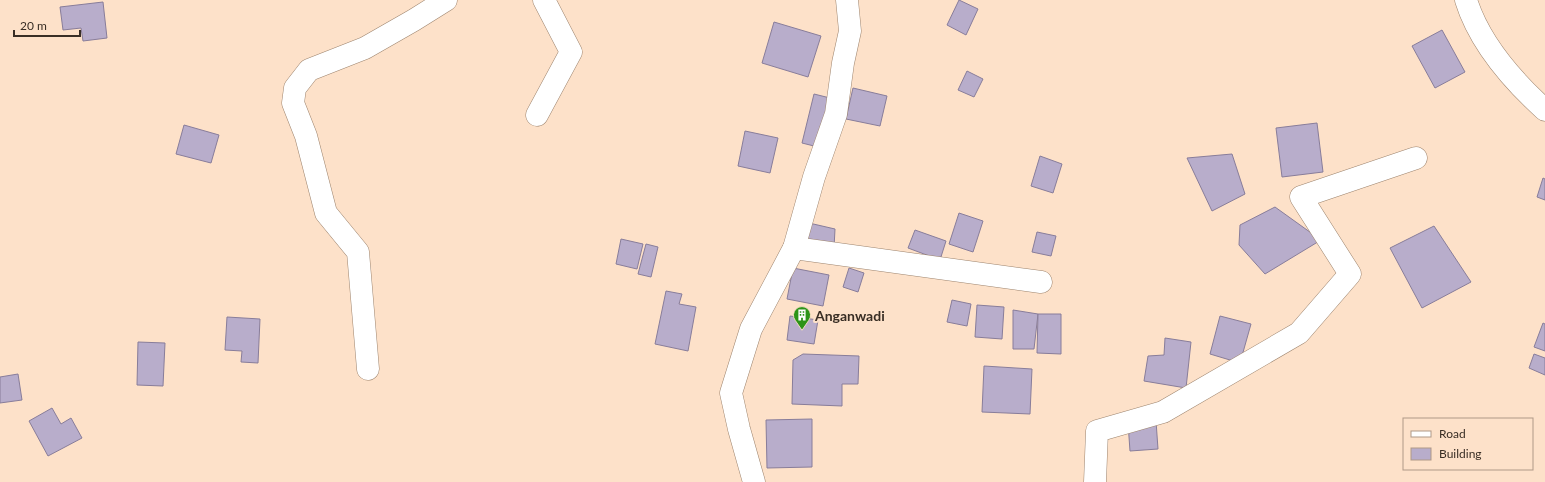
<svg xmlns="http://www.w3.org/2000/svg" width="1545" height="482" font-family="Lato,sans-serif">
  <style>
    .building { fill: #b8adcb; stroke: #887d9a }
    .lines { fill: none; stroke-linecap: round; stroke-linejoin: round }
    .minor-casing { stroke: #9d846e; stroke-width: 23 }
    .minor { stroke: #fff; stroke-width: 22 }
    .labels { text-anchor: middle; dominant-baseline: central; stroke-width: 4; stroke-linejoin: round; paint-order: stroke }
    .poi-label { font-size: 14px; font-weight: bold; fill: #392e25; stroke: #fde1c9; text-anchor: start }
  </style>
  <rect width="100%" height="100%" fill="#fde1c9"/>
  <g class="building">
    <polygon points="959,0 978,9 966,35 947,25"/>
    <polygon points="103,2 107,38 83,41 81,28 63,30 60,7"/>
    <polygon points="774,22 821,36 808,77 762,63"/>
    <polygon points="1442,30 1465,72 1435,88 1412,46"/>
    <polygon points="967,71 983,79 974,97 958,90"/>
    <polygon points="853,88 887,96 880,126 846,119"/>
    <polygon points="814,94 834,99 822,148 802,143"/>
    <polygon points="1317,123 1323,172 1282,177 1276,128"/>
    <polygon points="184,125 219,135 211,163 176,154"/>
    <polygon points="745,131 778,138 770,173 738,166"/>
    <polygon points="1232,154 1245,194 1212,211 1187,158"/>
    <polygon points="1040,156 1062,164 1053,193 1031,186"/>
    <polygon points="1543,178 1545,179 1545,200 1537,197"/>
    <polygon points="1275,207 1321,240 1265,274 1239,245 1240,225"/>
    <polygon points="959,213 983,221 973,252 949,244"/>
    <polygon points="809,223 835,229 834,248 808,245"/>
    <polygon points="1434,226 1471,282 1422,308 1390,248"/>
    <polygon points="915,230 946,241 940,260 908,248"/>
    <polygon points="1037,232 1056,236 1051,256 1032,252"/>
    <polygon points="621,239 643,244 637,269 616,264"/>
    <polygon points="646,244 658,247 651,277 638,274"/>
    <polygon points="793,268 829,275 823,306 787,299"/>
    <polygon points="849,268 864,273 858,292 843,287"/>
    <polygon points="666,291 682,294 679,304 696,307 688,351 655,344"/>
    <polygon points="952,300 971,304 967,326 947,322"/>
    <polygon points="977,305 1004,307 1002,339 975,337"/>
    <polygon points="1013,310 1038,314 1034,349 1013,349"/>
    <polygon points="1038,314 1061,314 1061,354 1037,353"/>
    <polygon points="790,316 818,320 814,344 787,340"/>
    <polygon points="1220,316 1251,324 1240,363 1210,354"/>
    <polygon points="227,317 260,319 258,363 241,362 242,351 225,350"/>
    <polygon points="1543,323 1545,324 1545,351 1534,347"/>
    <polygon points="1165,338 1191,342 1186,388 1144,381 1148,356 1164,355"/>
    <polygon points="138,342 165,343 163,386 137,385"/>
    <polygon points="803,354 859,356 858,384 842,384 842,406 792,404 793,360"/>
    <polygon points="1534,354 1545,358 1545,375 1529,368"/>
    <polygon points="984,366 1032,369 1030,414 982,412"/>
    <polygon points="18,374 22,400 0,403 0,377"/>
    <polygon points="52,408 61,424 71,418 82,438 48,456 29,421"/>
    <polygon points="812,419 812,467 767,468 766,420"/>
    <polygon points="1156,421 1158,449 1130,451 1128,423"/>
  </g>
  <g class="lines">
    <g class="minor-casing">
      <g id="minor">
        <path d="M 1466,0 C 1479,42 1513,81 1545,110"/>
        <polyline points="537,115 571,52 544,0"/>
        <polyline points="794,248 1041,282"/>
        <polyline points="368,369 358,252 326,213 306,136 293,103 295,88 309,70 365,48 414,20 446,0"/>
        <polyline points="754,482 739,429 731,393 751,329 794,248 814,177 836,114 843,63 850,31 847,0"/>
        <polyline points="1095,482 1097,431 1163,412 1299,333 1350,274 1301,197 1416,158"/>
      </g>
    </g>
    <use href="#minor" class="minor"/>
  </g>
  <defs>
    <g id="building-pin" transform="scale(0.9)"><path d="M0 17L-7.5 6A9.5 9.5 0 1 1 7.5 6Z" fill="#2c9318" stroke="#fde1c9"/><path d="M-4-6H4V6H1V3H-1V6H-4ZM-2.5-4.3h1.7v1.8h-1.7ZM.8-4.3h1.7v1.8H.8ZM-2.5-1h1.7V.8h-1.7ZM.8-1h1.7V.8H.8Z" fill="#fff"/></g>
  </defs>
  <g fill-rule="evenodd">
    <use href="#building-pin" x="802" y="315"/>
  </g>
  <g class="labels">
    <g class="poi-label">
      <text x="815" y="315">Anganwadi</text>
    </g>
  </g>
  <rect x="1403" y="418" width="130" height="52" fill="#fde1c9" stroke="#af9987"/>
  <rect x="1411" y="431" width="20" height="6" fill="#ffffff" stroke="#af9987"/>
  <text x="1439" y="438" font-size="12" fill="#392e25">Road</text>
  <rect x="1411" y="448" width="20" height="12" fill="#b8adcb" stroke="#af9987"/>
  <text x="1439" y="458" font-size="12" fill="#392e25">Building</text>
  <path d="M14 30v6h66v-6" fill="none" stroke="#392e25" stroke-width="2"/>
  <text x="20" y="30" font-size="12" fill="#392e25" stroke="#fde1c9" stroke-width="3" paint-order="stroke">20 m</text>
</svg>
